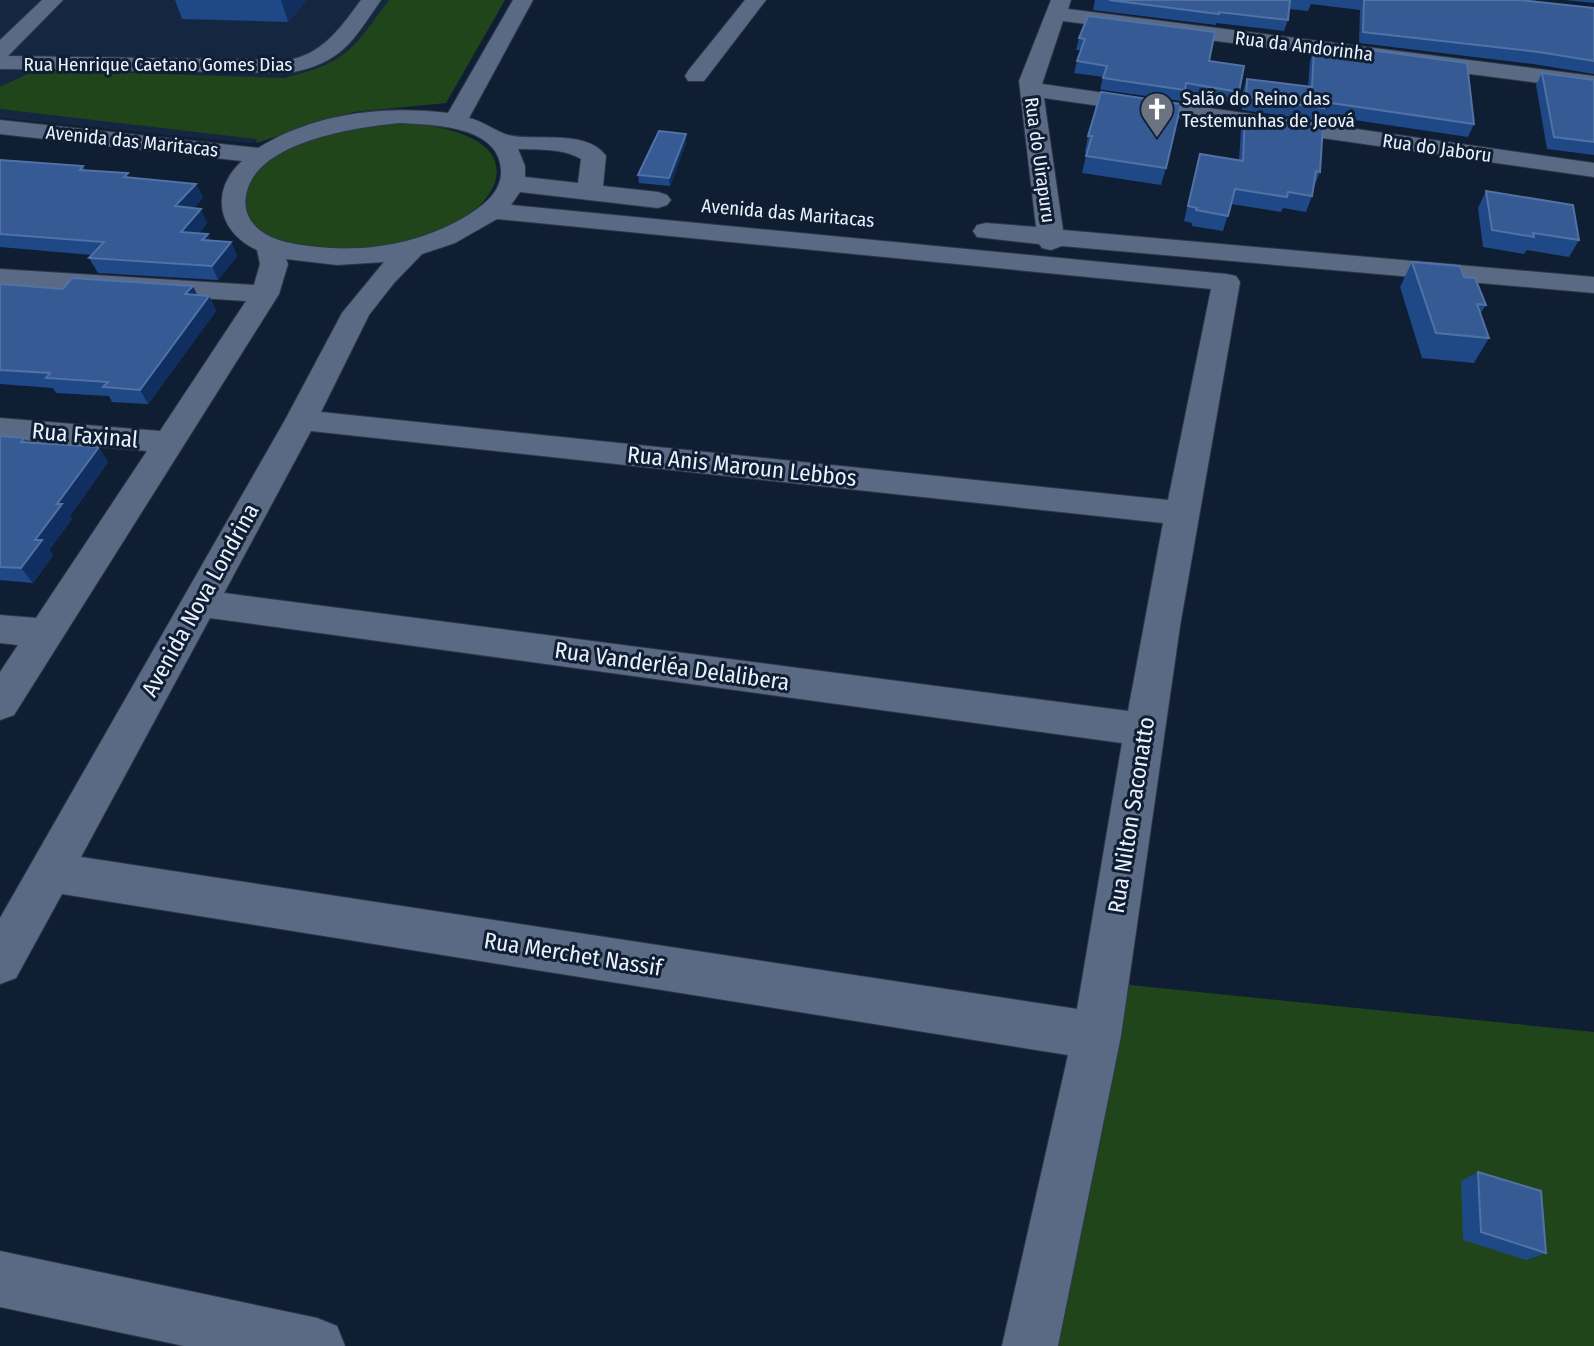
<svg xmlns="http://www.w3.org/2000/svg" width="1594" height="1346" font-family="'Fira Sans Condensed',sans-serif">
  <style>
    .built { fill: #152641 }
    .green { fill: #20451a }
    .lines { fill: none; stroke-linecap: round; stroke-linejoin: round }
    .minor-casing { stroke: #2f3647; stroke-width: 2 }
    .minor { fill: #5a6a84; fill-rule: evenodd }
    .wall { fill: #1f4887 }
    .shaded-wall { fill: #102f60 }
    .building { fill: #355a94; stroke: #5172a4; stroke-width: 2 }
    .labels { text-anchor: middle; dominant-baseline: central; stroke-width: 6; stroke-linejoin: round; paint-order: stroke }
    .far-street-label { font-size: 19px; fill: #e9f1fd; stroke: #101e33 }
    .far-poi-label { font-size: 19px; fill: #e9f1fd; stroke: #101e33; text-anchor: start }
    .street-label { font-size: 23px; fill: #e9f1fd; stroke: #101e33 }
  </style>
  <rect width="100%" height="100%" fill="#101e33"/>
  <polygon class="built" points="0,0 434,0 265,140 249,143 0,118"/>
  <g class="green">
    <path d="M 389,0 L 505,0 L 446,103 L 354,112 L 256,143 L 257,139 L 0,109 L 0,87 L 36,70 L 284,78 C 348,62 351,51 389,0 Z"/>
    <path d="M 411,123 C 443,127 511,138 494,185 C 489,197 478,209 466,216 C 416,248 345,261 288,244 C 274,240 255,234 247,221 C 241,211 240,201 243,191 C 260,137 363,124 411,123 Z"/>
    <polygon points="1110,983 1594,1032 1594,1346 1046,1346"/>
  </g>
  <g class="lines">
    <g class="minor-casing">
      <g id="minor">
        <path d="M 42,0 L 63,0 L 8,56 L 289,60 C 324,53 341,27 361,0 L 381,0 C 352,42 342,63 289,73 L 0,69 L 0,40 Z"/>
        <path d="M 513,0 L 533,0 L 469,118 C 482,121 492,129 505,134 C 530,143 586,127 606,156 L 603,186 L 658,192 L 667,195 L 671,200 L 667,205 L 658,208 L 520,192 L 511,205 L 1226,274 L 1236,276 L 1240,282 L 1180,626 L 1121,1036 L 1058,1346 L 1002,1346 L 1068,1055 L 62,894 L 16,978 L 0,984 L 0,918 L 285,420 L 342,313 L 384,262 L 337,265 L 286,259 L 288,264 L 279,294 L 14,715 L 0,720 L 0,672 L 18,645 L 0,643 L 0,615 L 36,618 L 147,451 L 0,438 L 0,418 L 160,431 L 246,301 L 0,285 L 0,269 L 254,285 L 260,264 L 257,250 C 218,232 209,191 242,161 L 0,134 L 0,120 L 258,148 C 314,113 384,105 448,113 ZM 400,123 C 432,125 499,125 501,170 C 502,187 490,200 477,209 C 429,243 366,254 309,246 C 289,244 264,239 252,222 C 245,213 244,202 247,191 C 260,141 357,127 400,123 ZM 518,149 C 539,150 563,148 581,159 L 578,183 L 525,177 L 525,166 ZM 497,219 L 1211,289 L 1168,500 L 321,412 L 369,315 L 394,283 L 422,254 L 455,243 ZM 311,431 L 1163,523 L 1128,711 L 224,593 ZM 210,618 L 1122,743 L 1077,1009 L 81,857 Z"/>
        <polygon points="745,0 766,0 704,81 688,81 685,76 688,71"/>
        <polygon points="1051,0 1071,0 1068,9 1594,76 1594,90 1063,21 1042,84 1594,163 1594,177 1044,98 1063,230 1594,277 1594,293 1062,246 1051,250 1042,248 1039,244 977,237 973,231 977,225 986,223 1036,227 1019,81"/>
        <polygon points="0,1251 317,1318 337,1326 345,1346 184,1346 0,1307"/>
      </g>
    </g>
    <use href="#minor" class="minor"/>
  </g>
  <g class="wall">
    <polygon points="175,0 307,0 288,22 182,19"/>
    <polygon points="1095,0 1520,0 1594,8 1594,74 1533,64 1359,43 1360,10 1311,4 1308,11 1289,9 1288,20 1284,31 1216,23 1216,25 1093,10"/>
    <polygon points="1565,0 1594,0 1594,3"/>
    <polygon points="1079,38 1209,61 1239,92 1236,103 1183,95 1181,101 1103,90 1100,89 1103,77 1074,73 1077,61 1081,50 1076,50"/>
    <polygon points="1314,49 1360,55 1362,49 1474,124 1468,137 1321,115 1319,121 1242,110 1243,91 1247,79 1308,87 1310,61"/>
    <polygon points="1542,73 1594,80 1594,155 1547,149 1536,85"/>
    <polygon points="1101,92 1166,168 1161,185 1082,173 1087,152 1085,152 1088,136"/>
    <polygon points="1245,114 1320,172 1314,187 1313,187 1312,196 1306,212 1283,208 1281,212 1231,204 1223,231 1192,226 1192,223 1184,221 1200,154 1239,160 1241,129"/>
    <polygon points="686,134 686,143 670,186 639,183 638,175"/>
    <polygon points="0,160 83,166 85,170 130,177 196,184 203,198 193,208 207,223 199,233 211,241 231,242 237,256 218,280 98,273 89,258 92,255 0,247"/>
    <polygon points="1486,191 1579,240 1569,257 1527,250 1524,254 1483,247 1478,208"/>
    <polygon points="1412,262 1464,277 1486,305 1480,314 1489,338 1474,363 1422,358 1400,287"/>
    <polygon points="0,284 63,289 193,286 197,295 209,296 216,311 148,404 112,402 109,396 56,393 53,388 0,384"/>
    <polygon points="0,436 24,438 27,442 108,462 70,516 72,519 49,550 53,555 33,583 0,580"/>
    <polygon points="1478,1172 1546,1253 1526,1260 1463,1240 1461,1181"/>
  </g>
  <g class="shaded-wall">
    <polygon points="281,0 307,0 288,22"/>
    <polygon points="686,134 686,143 670,186 669,178"/>
    <polygon points="196,184 203,198 182,221 175,206"/>
    <polygon points="201,209 207,223 188,246 181,232"/>
    <polygon points="208,234 214,248 202,240"/>
    <polygon points="231,242 237,256 218,280 212,266"/>
    <polygon points="193,286 200,301 185,294"/>
    <polygon points="209,296 216,311 148,404 140,390"/>
    <polygon points="99,447 108,462 70,516 72,519 49,550 53,555 33,583 21,568 35,540 57,504"/>
  </g>
  <g class="building">
    <polygon points="1109,0 1290,0 1288,20 1219,12 1219,14"/>
    <polygon points="1364,0 1520,0 1594,8 1594,61 1539,52 1363,32"/>
    <polygon points="1088,16 1215,32 1209,61 1244,66 1239,92 1186,83 1185,90 1103,78 1107,66 1077,61 1085,39 1079,38"/>
    <polygon points="1314,49 1362,55 1362,49 1467,63 1474,124 1324,102 1324,108 1246,97 1247,79 1312,87"/>
    <polygon points="1542,73 1594,80 1594,142 1554,137"/>
    <polygon points="1101,92 1181,104 1166,168 1086,156 1092,136 1088,136"/>
    <polygon points="1245,114 1323,125 1320,172 1316,171 1312,196 1288,192 1287,197 1235,189 1228,216 1196,210 1197,208 1188,206 1200,154 1243,161"/>
    <polygon points="659,131 686,134 669,178 638,175"/>
    <polygon points="0,160 83,166 80,170 128,173 124,177 196,184 175,206 201,209 181,232 208,234 202,240 231,242 212,266 89,258 104,242 0,234"/>
    <polygon points="1486,191 1573,205 1579,240 1533,233 1534,237 1492,230"/>
    <polygon points="1412,262 1460,266 1464,277 1475,278 1486,305 1477,304 1489,338 1436,333"/>
    <polygon points="72,278 193,286 185,294 209,296 140,390 103,387 108,382 46,378 50,373 0,370 0,284 63,289"/>
    <polygon points="0,436 24,438 21,442 99,447 57,504 62,504 35,540 42,540 21,568 0,567"/>
    <polygon points="1478,1172 1541,1191 1546,1253 1481,1232"/>
  </g>
  <defs>
    <g id="church-pin" transform="scale(1.75)"><path d="M0 17L-7.5 6A9.5 9.5 0 1 1 7.5 6Z" fill="#6b7280" stroke="#101e33"/><path d="M-1.2-6h2.4v3.5h3.3v2.4h-3.3V6h-2.4V-.1h-3.3v-2.4h3.3Z" fill="#fff"/></g>
  </defs>
  <g fill-rule="evenodd">
    <use href="#church-pin" x="1157" y="109"/>
  </g>
  <g class="labels">
    <g class="far-street-label">
      <text transform="translate(1304 46) rotate(7)">Rua da Andorinha</text>
      <text x="158" y="64">Rua Henrique Caetano Gomes Dias</text>
      <text transform="translate(132 141) rotate(6)">Avenida das Maritacas</text>
      <text transform="translate(1437 148) rotate(8)">Rua do Jaboru</text>
      <text transform="translate(1040 160) rotate(82)">Rua do Uirapuru</text>
      <text transform="translate(788 213) rotate(5)">Avenida das Maritacas</text>
    </g>
    <g class="far-poi-label">
      <text x="1182" y="98">Salão do Reino das<tspan x="1182" dy="22">Testemunhas de Jeová</tspan></text>
    </g>
    <g class="street-label">
      <text transform="translate(85 435) rotate(5)">Rua Faxinal</text>
      <text transform="translate(742 466) rotate(6)">Rua Anis Maroun Lebbos</text>
      <text transform="translate(200 600) rotate(-61)">Avenida Nova Londrina</text>
      <text transform="translate(672 666) rotate(8)">Rua Vanderléa Delalibera</text>
      <text transform="translate(1131 815) rotate(-81)">Rua Nilton Saconatto</text>
      <text transform="translate(573 954) rotate(9)">Rua Merchet Nassif</text>
    </g>
  </g>
</svg>
